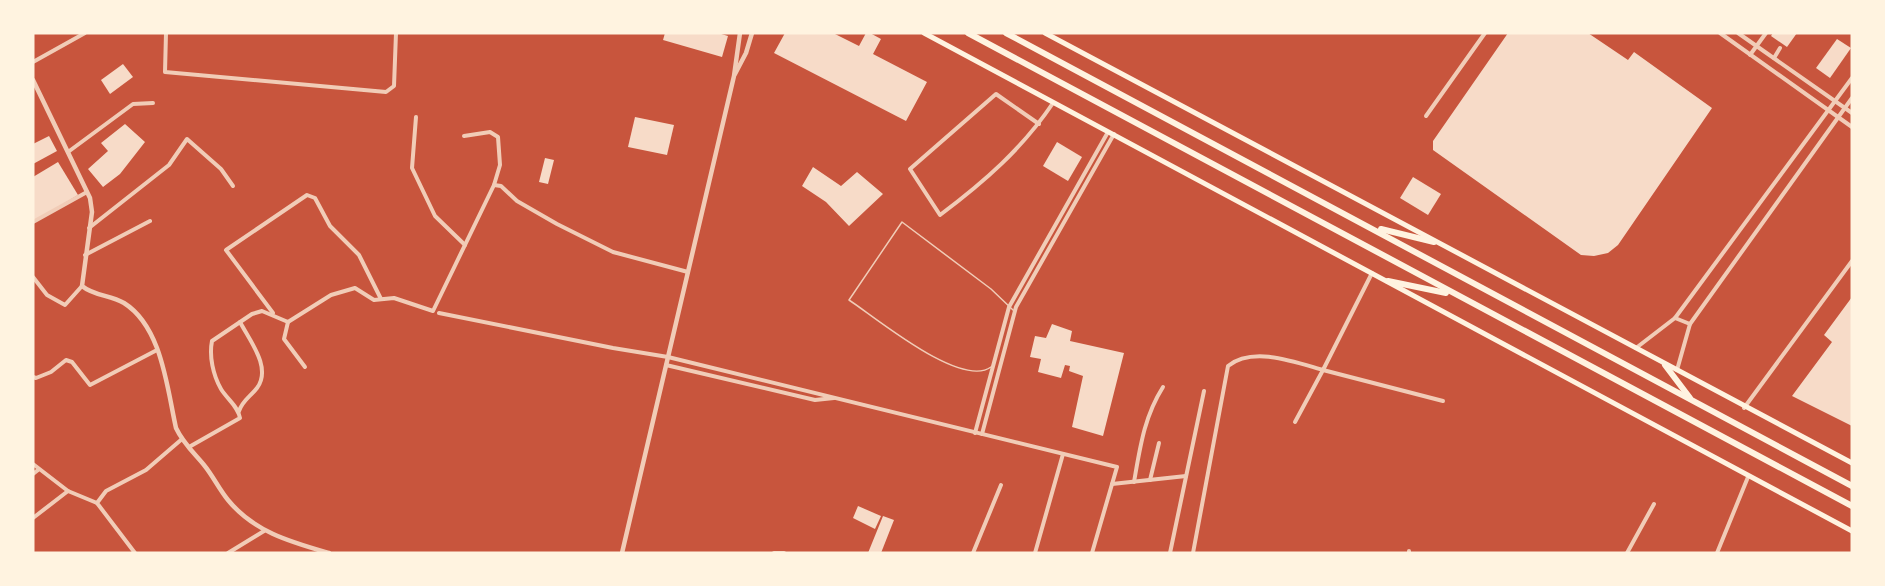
<svg xmlns="http://www.w3.org/2000/svg" width="1885" height="586" font-family="'Roboto Condensed',sans-serif">
  <style>
    .building { fill: #f7dbc8 }
    .lines { fill: none; stroke-linecap: round; stroke-linejoin: round }
    .service { stroke: #f1ccb7; stroke-width: 1.5 }
    .minor { stroke: #f1ccb7; stroke-width: 4 }
    .tertiary { stroke: #f1ccb7; stroke-width: 4.5 }
    .secondary { stroke: #fff3e0; stroke-width: 5 }
    .trunk { stroke: #fff3e0; stroke-width: 6 }
  </style>
  <rect width="100%" height="100%" fill="#c8553d"/>
  <g class="building">
    <polygon points="665,33 718,33 728,36 722,57 663,40"/>
    <polygon points="785,33 833,33 859,46 866,33 870,33 881,39 873,54 927,82 906,121 774,53"/>
    <polygon points="1508,33 1588,33 1628,60 1634,52 1712,108 1618,245 1608,253 1594,256 1581,255 1433,150 1433,141"/>
    <polygon points="1773,33 1797,33 1787,47 1771,36"/>
    <polygon points="1837,39 1851,48 1830,78 1816,68"/>
    <polygon points="123,64 133,77 110,94 101,80"/>
    <polygon points="635,117 674,125 667,155 628,147"/>
    <polygon points="125,124 145,142 120,174 103,187 88,169 108,151 101,143"/>
    <polygon points="49,136 57,151 33,164 33,144"/>
    <polygon points="1057,142 1082,157 1068,181 1043,166"/>
    <polygon points="545,158 554,160 548,184 539,182"/>
    <polygon points="58,162 78,195 33,222 33,177"/>
    <polygon points="813,167 841,186 857,172 883,194 849,226 826,202 802,186"/>
    <polygon points="1413,177 1441,194 1428,215 1400,198"/>
    <polygon points="1852,297 1852,426 1792,396 1832,342 1824,335"/>
    <polygon points="1052,324 1072,331 1070,341 1124,353 1103,436 1072,427 1083,376 1069,371 1070,366 1065,365 1061,378 1038,372 1041,359 1030,357 1035,336 1046,338"/>
    <polygon points="858,506 881,516 875,529 853,518"/>
    <polygon points="883,516 894,520 881,553 868,553"/>
  </g>
  <g class="lines">
    <path class="service" d="M 991,367 C 961,389 875,317 849,300 L 902,222 L 991,289 L 1013,310"/>
    <g class="minor">
      <polyline points="166,33 165,72 386,92 394,86 396,33"/>
      <polyline points="1720,33 1852,127"/>
      <polyline points="1738,33 1852,113"/>
      <polyline points="1750,55 1766,33"/>
      <polyline points="1774,58 1780,48"/>
      <polyline points="33,62 85,33"/>
      <polyline points="1426,116 1485,33"/>
      <polyline points="416,117 412,168 435,216 465,245"/>
      <path d="M 1039,124 L 996,94 L 910,169 L 940,215 C 984,182 1022,149 1053,103"/>
      <polyline points="464,136 490,132 498,137 500,165 494,185"/>
      <polyline points="68,152 133,104 153,103"/>
      <polyline points="33,222 87,192"/>
      <polyline points="89,228 169,165 187,139 221,169 233,186"/>
      <polyline points="85,255 150,221"/>
      <polyline points="33,277 47,295 65,305 82,286"/>
      <polyline points="273,313 226,250 307,195 315,198 330,226 359,255 381,299"/>
      <polyline points="439,313 613,348 668,357 1117,467 1092,553"/>
      <polyline points="1675,318 1690,324"/>
      <polyline points="288,322 284,339 305,367"/>
      <polyline points="1636,348 1675,318 1852,78"/>
      <polyline points="666,365 815,400 834,398"/>
      <polyline points="1677,370 1690,324 1852,98"/>
      <polyline points="33,377 36,378 51,372 66,360 72,362 90,385 157,350"/>
      <polyline points="1744,408 1852,261"/>
      <path d="M 239,411 C 243,400 250,397 257,388 C 272,368 250,341 240,322"/>
      <polyline points="1295,422 1323,370 1443,401"/>
      <polyline points="975,433 1009,307 1108,132"/>
      <polyline points="982,434 1016,307 1114,134"/>
      <path d="M 189,447 L 240,418 C 238,406 227,399 221,389 C 213,375 209,356 212,341 L 252,314 L 262,311 L 288,322 L 331,295 L 355,288 L 374,300 L 394,298 L 433,311 L 494,185 L 501,186 L 517,201 L 557,224 L 613,252 L 688,272"/>
      <polyline points="33,464 68,491 97,503"/>
      <polyline points="33,474 38,470"/>
      <polyline points="1150,480 1159,443"/>
      <path d="M 1134,482 C 1140,448 1144,417 1163,387"/>
      <polyline points="1112,484 1186,476"/>
      <polyline points="33,518 68,491"/>
      <polyline points="1409,551 1409,553"/>
      <polyline points="135,553 97,503 106,491 146,470 182,439"/>
      <polyline points="228,553 264,531"/>
      <polyline points="774,553 784,553"/>
      <polyline points="973,553 1001,485"/>
      <polyline points="1035,553 1063,454"/>
      <polyline points="1170,553 1204,391"/>
      <path d="M 1193,553 L 1228,366 C 1253,346 1295,362 1323,370 L 1372,273"/>
      <polyline points="1627,553 1654,504"/>
      <polyline points="1717,553 1748,477"/>
    </g>
    <g class="tertiary">
      <polyline points="735,74 746,53 752,33"/>
      <path d="M 33,80 L 90,198 L 92,212 L 82,286 C 94,296 110,295 124,303 C 162,327 167,388 176,428 C 183,443 194,453 204,465 C 213,476 219,489 228,500 C 254,532 291,542 329,553"/>
      <polyline points="622,553 734,76 740,33"/>
    </g>
    <g class="secondary">
      <polyline points="924,33 1852,531"/>
      <polyline points="1045,33 1852,463"/>
    </g>
    <g class="trunk">
      <polyline points="968,33 1852,506"/>
      <polyline points="1006,33 1852,486"/>
      <polyline points="1381,229 1434,242"/>
      <polyline points="1388,281 1446,293"/>
      <polyline points="1665,365 1690,398"/>
    </g>
  </g>
  <rect width="1885" height="586" fill="none" stroke="#fff3e0" stroke-width="69"/>
</svg>
